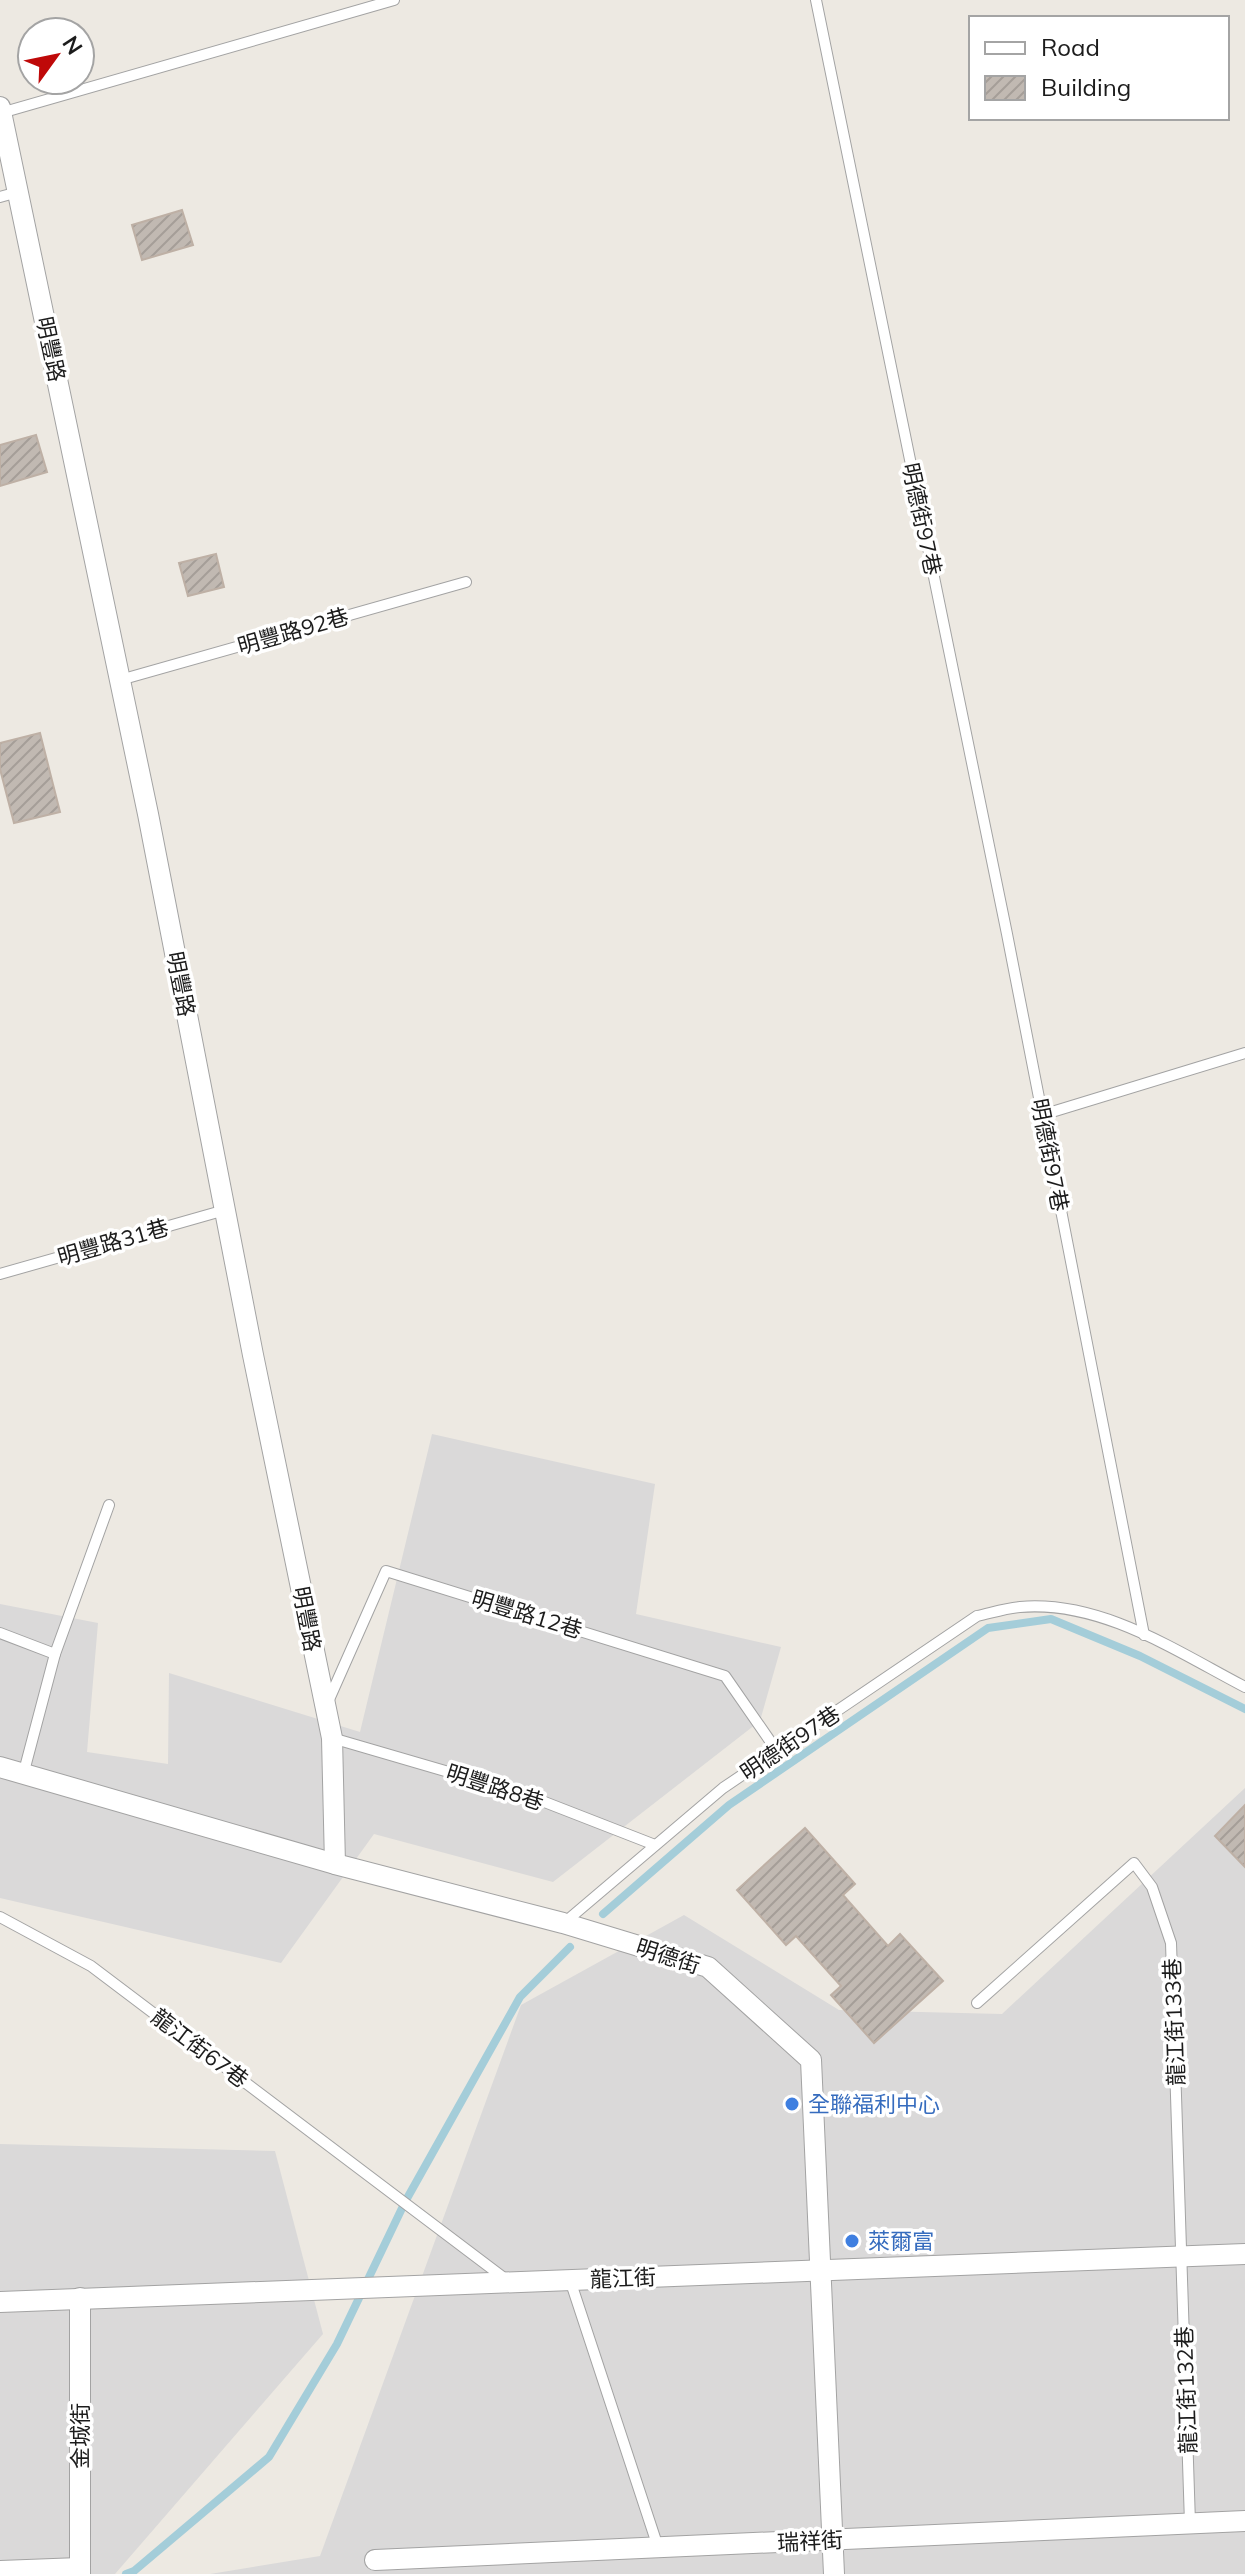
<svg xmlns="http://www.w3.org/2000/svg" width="1245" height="2574" font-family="Mulish,'Noto Sans TC',sans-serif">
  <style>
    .residential { fill: #dad9d9 }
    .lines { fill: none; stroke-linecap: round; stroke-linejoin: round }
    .stream { stroke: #a4cdd9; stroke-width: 8 }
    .building { fill: url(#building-hatch); stroke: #beb0a5; stroke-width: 2 }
    .lane-casing { stroke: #a3a3a3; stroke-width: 12 }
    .street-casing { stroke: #a3a3a3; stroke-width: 22 }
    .lane { stroke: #fff; stroke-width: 10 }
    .street { stroke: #fff; stroke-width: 20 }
    .shop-dot { fill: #3f7fe0; stroke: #fff; stroke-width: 3 }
    .labels { text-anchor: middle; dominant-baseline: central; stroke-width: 7; stroke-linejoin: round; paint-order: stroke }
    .street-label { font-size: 22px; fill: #1c1c1c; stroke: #fff }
    .shop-label { font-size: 22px; fill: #366cbe; stroke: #fff; text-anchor: start }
  </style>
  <defs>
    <pattern id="building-hatch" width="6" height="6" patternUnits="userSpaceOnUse" patternTransform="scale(2)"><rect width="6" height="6" fill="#c1b9b2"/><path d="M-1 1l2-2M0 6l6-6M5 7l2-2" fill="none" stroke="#a59e98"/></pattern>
  </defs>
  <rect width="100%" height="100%" fill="#ede9e2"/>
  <g class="residential">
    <polygon points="432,1434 655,1484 636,1614 781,1647 760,1721 553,1882 374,1834 281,1963 0,1898 0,1604 98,1623 87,1752 168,1764 169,1673 360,1732"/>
    <polygon points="1245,1788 1245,2574 210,2574 320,2556 521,2005 684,1915 839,2010 1002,2014"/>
    <polygon points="0,2144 275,2151 323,2334 115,2574 0,2574"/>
  </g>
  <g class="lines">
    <g class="stream">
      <polyline points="603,1914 729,1805 988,1628 1051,1619 1140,1656 1245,1709"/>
      <polyline points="126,2574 134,2571 269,2457 337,2344 405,2202 520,1997 570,1947"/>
    </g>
  </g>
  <g class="building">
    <polygon points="182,210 193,245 142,260 132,225"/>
    <polygon points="36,435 47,472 0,486 0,445"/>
    <polygon points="216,554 224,587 188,596 179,563"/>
    <polygon points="40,733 60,812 14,823 0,769 0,743"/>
    <polygon points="1245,1805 1245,1867 1215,1836"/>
    <polygon points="805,1828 855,1884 843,1895 888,1946 900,1934 943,1981 874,2043 831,1995 841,1986 796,1936 786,1945 737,1890"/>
  </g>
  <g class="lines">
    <g class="lane-casing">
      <g id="lane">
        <polyline points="816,0 1007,934 1144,1635"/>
        <polyline points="1,113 394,0"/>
        <polyline points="0,197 18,192"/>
        <polyline points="120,680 466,582"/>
        <polyline points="1042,1115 1245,1053"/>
        <polyline points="0,1274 225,1210"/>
        <polyline points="0,1633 55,1654 23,1775"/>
        <polyline points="55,1654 109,1505"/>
        <polyline points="327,1704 386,1571 725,1676 777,1751"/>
        <polyline points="332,1738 524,1794 655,1845"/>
        <polyline points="0,1917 91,1966 508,2281"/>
        <path d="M 564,1923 L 723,1788 L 977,1616 C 991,1613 1006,1608 1020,1607 C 1101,1600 1176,1651 1245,1687"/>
        <polyline points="977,2003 1134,1863 1152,1887 1171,1943 1190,2523"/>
        <polyline points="570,2280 658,2547"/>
      </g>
    </g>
    <g class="street-casing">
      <g id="street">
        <polyline points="0,107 148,814 253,1355 332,1738 335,1864"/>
        <polyline points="0,1767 335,1864 563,1923 708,1967 811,2060 834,2574"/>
        <polyline points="80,2298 80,2574"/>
        <polyline points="0,2302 1245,2254"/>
        <polyline points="375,2560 1245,2521"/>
        <polyline points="0,2571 80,2568"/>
      </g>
    </g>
    <use href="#lane" class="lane"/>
    <use href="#street" class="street"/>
  </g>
  <g class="shop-dot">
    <circle cx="792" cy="2104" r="8"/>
    <circle cx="852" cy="2241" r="8"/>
  </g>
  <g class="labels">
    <g class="street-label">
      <text transform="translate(51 349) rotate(78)">明豐路</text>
      <text transform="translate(922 519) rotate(78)">明德街97巷</text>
      <text transform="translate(293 631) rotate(-16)">明豐路92巷</text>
      <text transform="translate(181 984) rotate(79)">明豐路</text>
      <text transform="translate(1050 1155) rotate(79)">明德街97巷</text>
      <text transform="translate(113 1242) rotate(-16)">明豐路31巷</text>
      <text transform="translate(527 1614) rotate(17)">明豐路12巷</text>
      <text transform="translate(307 1619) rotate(79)">明豐路</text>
      <text transform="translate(790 1743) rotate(-34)">明德街97巷</text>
      <text transform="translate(495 1787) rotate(18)">明豐路8巷</text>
      <text transform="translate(668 1956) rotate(18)">明德街</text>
      <text transform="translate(1174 2022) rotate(-92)">龍江街133巷</text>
      <text transform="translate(200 2048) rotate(37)">龍江街67巷</text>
      <text transform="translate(623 2278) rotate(-2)">龍江街</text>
      <text transform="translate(1186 2390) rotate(-92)">龍江街132巷</text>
      <text transform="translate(80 2436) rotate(-90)">金城街</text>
      <text transform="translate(810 2541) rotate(-3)">瑞祥街</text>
    </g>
    <g class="shop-label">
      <text x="808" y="2104">全聯福利中心</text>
      <text x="868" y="2241">萊爾富</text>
    </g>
  </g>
  <rect x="969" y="16" width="260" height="104" fill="#ffffff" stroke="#a4a4a4" stroke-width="2"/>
  <rect x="985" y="42" width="40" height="12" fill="#ffffff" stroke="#a4a4a4" stroke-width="2"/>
  <text x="1041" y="56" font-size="24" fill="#1c1c1c">Road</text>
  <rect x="985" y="76" width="40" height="24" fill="url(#building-hatch)" stroke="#a4a4a4" stroke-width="2"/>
  <text x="1041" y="96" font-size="24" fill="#1c1c1c">Building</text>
  <g transform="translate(56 56) rotate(57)"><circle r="38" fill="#ffffff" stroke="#a4a4a4" stroke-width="2"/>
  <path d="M0-6L14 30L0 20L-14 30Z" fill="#bf0909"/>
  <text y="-12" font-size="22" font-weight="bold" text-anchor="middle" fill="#1c1c1c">N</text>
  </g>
</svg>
